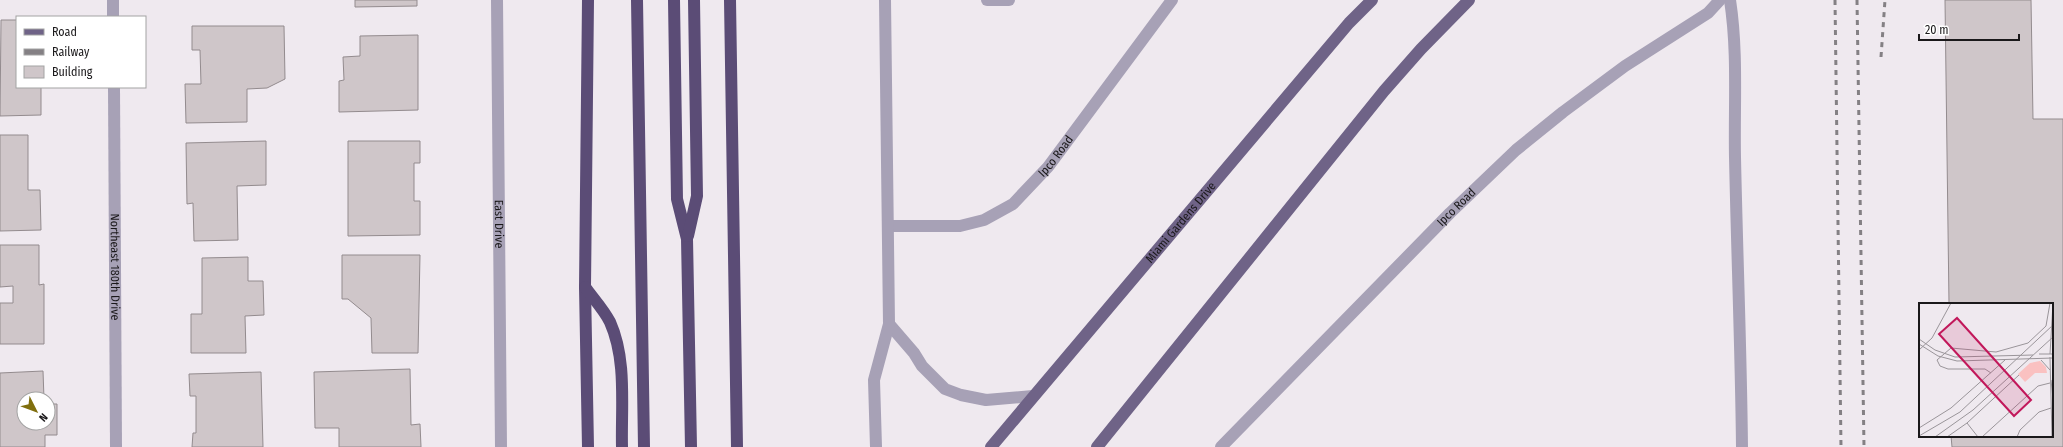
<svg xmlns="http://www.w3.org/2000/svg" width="2063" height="447" font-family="'Fira Sans Condensed',sans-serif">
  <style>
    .building { fill: #cfc6c9; stroke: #938b8e }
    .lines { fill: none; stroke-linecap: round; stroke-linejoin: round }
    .service { stroke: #a7a1b6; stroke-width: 12 }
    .minor { stroke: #a7a1b6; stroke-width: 12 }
    .primary { stroke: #6f6387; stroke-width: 12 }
    .motorway { stroke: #5b4c76; stroke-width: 12 }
    .rail { stroke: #848084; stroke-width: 3; stroke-dasharray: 5 5; stroke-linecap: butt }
    .labels { text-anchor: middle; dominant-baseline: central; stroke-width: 3.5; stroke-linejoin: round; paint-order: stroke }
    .street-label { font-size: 12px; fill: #1a181a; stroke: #fff }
    .inset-road { fill: none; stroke: #9a959a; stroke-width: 1 }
    .view { fill: #c2185b; fill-opacity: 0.15; stroke: #c2185b; stroke-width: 2 }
    .inset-edge { fill: none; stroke: #1a181a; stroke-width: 2 }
  </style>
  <rect width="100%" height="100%" fill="#efe9ef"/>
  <g class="building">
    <polygon points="355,0 417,0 417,6 355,7"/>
    <polygon points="1945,0 2031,0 2033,119 2063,119 2063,447 1952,447 1951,436 2052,436 2052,304 1949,304"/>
    <polygon points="1,20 17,20 17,87 41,87 41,115 0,116"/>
    <polygon points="192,26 284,26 285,79 267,88 247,89 247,122 186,123 185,84 201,84 200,50 192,50"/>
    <polygon points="418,35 418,110 339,112 339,81 344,80 343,57 360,56 360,36"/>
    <polygon points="0,135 28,135 28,190 40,190 41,230 0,231"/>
    <polygon points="266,141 266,185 237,186 238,240 194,241 193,203 187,204 186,143"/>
    <polygon points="348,141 420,141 420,163 414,163 414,201 420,201 420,235 348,236"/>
    <polygon points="0,245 39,245 39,285 44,284 44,344 0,344 0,303 13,303 13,286 0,287"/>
    <polygon points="342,255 420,255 418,353 372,353 371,318 348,299 342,299"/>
    <polygon points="248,257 248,281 263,281 264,315 245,316 246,353 191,353 191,314 202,314 202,258"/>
    <polygon points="410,369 411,425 420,424 421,447 339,447 339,428 315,428 314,372"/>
    <polygon points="43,371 44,399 24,399 24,423 48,423 48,404 57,404 57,435 45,435 45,447 0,447 0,373"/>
    <polygon points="261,372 263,447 192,447 193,433 196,433 196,396 190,396 189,374"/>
  </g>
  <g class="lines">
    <g class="service">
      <polyline points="987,0 1009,0"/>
      <path d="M 1730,0 C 1738,52 1734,105 1735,157 C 1737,254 1741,350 1742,447"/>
    </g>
    <g class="minor">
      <polyline points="113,0 113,17"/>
      <path id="s1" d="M 497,0 L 501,447"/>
      <path id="s2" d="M 114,87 L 116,447"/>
      <path id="s3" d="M 888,226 L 960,226 L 984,220 L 1013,204 L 1048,167 L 1172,0"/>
      <polyline points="889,324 914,353 922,366 945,389 961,395 986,400 1033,396"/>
      <polyline points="876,447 874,380 889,324 885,0"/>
      <path id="s4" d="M 1221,447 L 1450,213 L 1516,150 L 1563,112 L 1625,66 L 1708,13 L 1720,0"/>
    </g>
    <g class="primary">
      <path id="s5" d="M 991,447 L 1349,23 L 1372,0"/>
      <polyline points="1097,447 1384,91 1421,49 1469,0"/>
    </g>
    <g class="motorway">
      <polyline points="588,0 585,287 588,447"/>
      <polyline points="637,0 644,447"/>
      <polyline points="674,0 677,199 687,239 691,447"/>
      <polyline points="730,0 737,447"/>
      <polyline points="688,236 697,196 694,0"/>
      <path d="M 585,287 C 593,298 604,310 610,322 C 627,360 621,406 622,447"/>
    </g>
    <g class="rail">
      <polyline points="1835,0 1841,447"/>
      <polyline points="1857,0 1864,447"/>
      <polyline points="1881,57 1885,0"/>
    </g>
  </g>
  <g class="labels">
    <g class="street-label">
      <text stroke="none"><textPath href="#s3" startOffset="194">Ipco Road</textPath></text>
      <text stroke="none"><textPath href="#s4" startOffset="336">Ipco Road</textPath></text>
      <text stroke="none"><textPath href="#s5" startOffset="294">Miami Gardens Drive</textPath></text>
      <text stroke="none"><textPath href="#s1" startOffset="224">East Drive</textPath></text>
      <text stroke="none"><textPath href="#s2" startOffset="180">Northeast 180th Drive</textPath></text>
    </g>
  </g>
  <g transform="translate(1919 303)">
    <rect width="134" height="134" fill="#efe9ef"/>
    <path d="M 121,58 L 127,64 L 128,70 L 116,70 L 106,79 L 99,71 L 111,60 Z" fill="#fac1c1"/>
    <path class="inset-road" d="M 0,36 L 16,47 L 36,54 L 114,52M 0,41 L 19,53 L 38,58 L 134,55M 0,47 L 13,35 L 32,0M 120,51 L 134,51M 131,51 L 134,0M 131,54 L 133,134M 122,57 L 131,67M 72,70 L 66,66 L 29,66 L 21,63 L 18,57 L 32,45 L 77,49 L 109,40 L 127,23 L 131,0M 132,77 L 134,96M 48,120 L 59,134M 0,125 L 32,105 L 86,57M 0,133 L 41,109 L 134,22M 16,134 L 54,107 L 134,34M 28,134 L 48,120 L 100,72M 63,134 L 119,83 L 131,80M 98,134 L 101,127 L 120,109 L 132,105"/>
    <path class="view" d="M 38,15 L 112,97 L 95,113 L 20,31 Z"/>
    <rect width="134" height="134" class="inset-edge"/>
  </g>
  <rect x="16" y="16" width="130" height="72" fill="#ffffff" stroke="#a3a3a3"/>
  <rect x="24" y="29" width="20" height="6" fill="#6f6387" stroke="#a3a3a3"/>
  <text x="52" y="36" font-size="12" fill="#1a181a">Road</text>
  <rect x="24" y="49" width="20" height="6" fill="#848084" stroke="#a3a3a3"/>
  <text x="52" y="56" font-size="12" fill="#1a181a">Railway</text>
  <rect x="24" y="66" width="20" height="12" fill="#cfc6c9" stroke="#a3a3a3"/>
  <text x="52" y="76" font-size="12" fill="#1a181a">Building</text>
  <g transform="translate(36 411) rotate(132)"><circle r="19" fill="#ffffff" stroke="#a3a3a3"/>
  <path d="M0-3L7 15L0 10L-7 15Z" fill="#806f0e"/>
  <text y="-6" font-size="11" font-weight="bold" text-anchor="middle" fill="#1a181a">N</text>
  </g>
  <path d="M1919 34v6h100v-6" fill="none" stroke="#1a181a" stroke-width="2"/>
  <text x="1925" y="34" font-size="12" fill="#1a181a" stroke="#ffffff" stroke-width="3" paint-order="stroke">20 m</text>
</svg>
